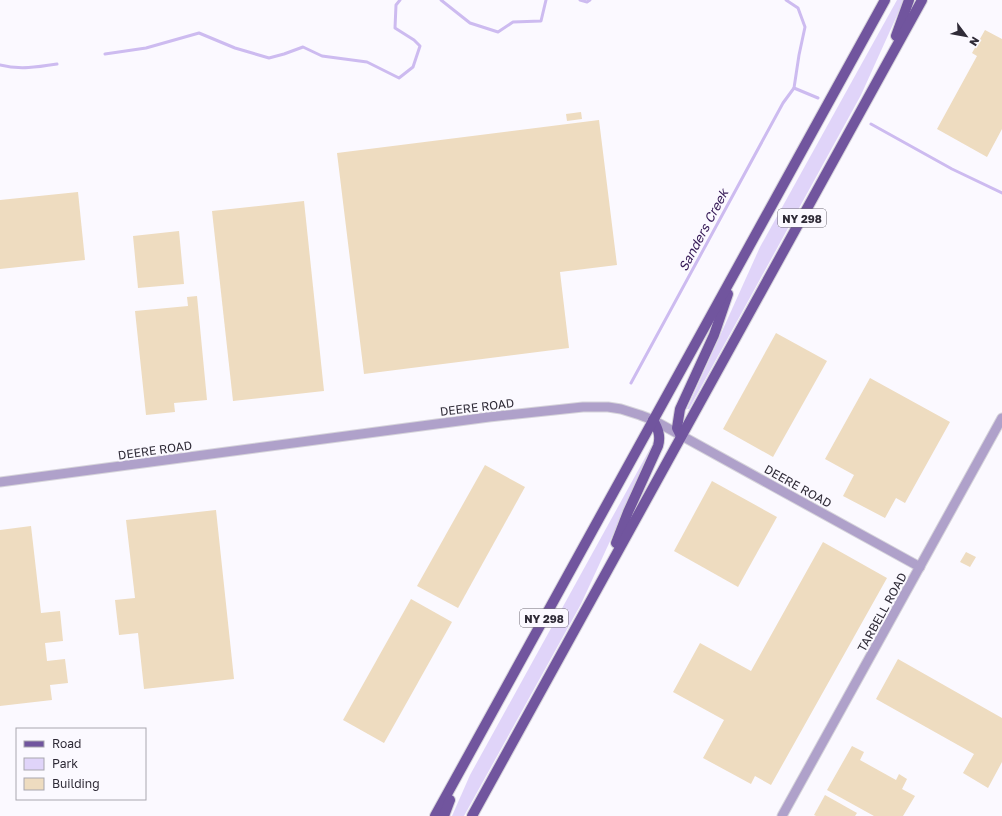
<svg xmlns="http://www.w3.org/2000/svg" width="1002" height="816" font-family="'Golos Text',sans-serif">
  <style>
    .green { fill: #e0d4f9 }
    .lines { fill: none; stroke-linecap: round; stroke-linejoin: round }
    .stream { stroke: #cdbbf0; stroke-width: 3 }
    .building { fill: #eedcc0 }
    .street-casing { stroke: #d6d4db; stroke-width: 11 }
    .primary-casing { stroke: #d6d4db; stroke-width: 12 }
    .street { stroke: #afa1ca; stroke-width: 9 }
    .primary { stroke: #71559e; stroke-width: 10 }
    .labels { text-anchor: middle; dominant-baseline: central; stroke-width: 4; stroke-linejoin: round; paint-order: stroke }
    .shield { fill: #fbf9ff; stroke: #6c6973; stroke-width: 1 }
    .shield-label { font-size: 11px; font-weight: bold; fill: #2f2b37 }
    .street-label { font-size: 12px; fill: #2f2b37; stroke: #fbf9ff }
    .water-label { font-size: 13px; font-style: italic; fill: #341855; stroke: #fbf9ff }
  </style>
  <rect width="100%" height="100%" fill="#fbf9ff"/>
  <g class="green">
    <polygon points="897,0 904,0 861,95 689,409 687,409 760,247"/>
    <polygon points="651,447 653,448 581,604 464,816 452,816 470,775"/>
  </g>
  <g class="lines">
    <g class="stream">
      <polyline points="441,0 470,23 498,32 513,22 541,21 546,0"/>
      <polyline points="580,0 587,2 590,0"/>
      <polyline points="786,0 798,8 805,27 799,55 794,88 818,98"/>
      <polyline points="105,54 146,48 199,33 235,48 269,58 284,54 303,47 322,56 367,62 399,78 413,67 420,46 414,40 395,28 396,5 400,0"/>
      <path d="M 0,65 C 19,70 38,67 57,64"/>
      <polyline points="871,124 952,169 1002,193"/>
      <polyline points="631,383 783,103 794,88"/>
    </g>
  </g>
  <g class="building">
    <polygon points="985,30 1002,39 1002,129 987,157 937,129 977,56 972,53"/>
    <polygon points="581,112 582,119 567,121 566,114"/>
    <polygon points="599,120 617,265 560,272 569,348 364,374 337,153"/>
    <polygon points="78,192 85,260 0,269 0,200"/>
    <polygon points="304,201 324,391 233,401 212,211"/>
    <polygon points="179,231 184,284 138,288 133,236"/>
    <polygon points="197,296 207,400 174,403 175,412 146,415 135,311 188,306 187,297"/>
    <polygon points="776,333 827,361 773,457 723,429"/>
    <polygon points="870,378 950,422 905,503 896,498 885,518 843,496 854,475 825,459"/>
    <polygon points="485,465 525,487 458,608 417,586"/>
    <polygon points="712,481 777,517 738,587 674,551"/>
    <polygon points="216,510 234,679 144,689 138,633 119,635 115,600 135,598 126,520"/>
    <polygon points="31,526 41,613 60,611 63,641 45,643 47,661 65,659 68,683 50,685 52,700 0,706 0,530"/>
    <polygon points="823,542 887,578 771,785 755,776 751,784 703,758 724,720 673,692 700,643 751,671"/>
    <polygon points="966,552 976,557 970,567 960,562"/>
    <polygon points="411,599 452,622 384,743 343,720"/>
    <polygon points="898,659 1002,718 1002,762 988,788 963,773 974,754 876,699"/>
    <polygon points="852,746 864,752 860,760 896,780 899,774 907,779 902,789 915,796 903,816 874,816 827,790"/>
    <polygon points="825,795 857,813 855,816 816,816 814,815"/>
  </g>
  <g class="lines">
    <g class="street-casing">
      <g id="street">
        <polyline points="0,482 489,417 583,407 608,407 621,409 640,415 653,420 920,567"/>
        <polyline points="782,816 1002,418"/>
      </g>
    </g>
    <g class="primary-casing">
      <g id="primary">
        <polyline points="896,36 909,0"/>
        <polyline points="681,436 677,428 680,409 714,335 728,294"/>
        <path d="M 616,543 L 628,512 L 658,446 C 661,436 658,429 653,420"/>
        <polyline points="435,816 885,0"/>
        <polyline points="444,816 450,800"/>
        <polyline points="472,816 922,0"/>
      </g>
    </g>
    <use href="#street" class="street"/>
    <use href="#primary" class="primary"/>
  </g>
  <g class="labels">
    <g class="shield">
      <rect x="778" y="209" width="48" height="18" rx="3"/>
      <rect x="520" y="609" width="48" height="18" rx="3"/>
    </g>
    <g class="shield-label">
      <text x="802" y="218">NY 298</text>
      <text x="544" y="618">NY 298</text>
    </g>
    <g class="street-label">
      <text transform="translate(477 407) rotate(-7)">DEERE ROAD</text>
      <text transform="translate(155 450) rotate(-8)">DEERE ROAD</text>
      <text transform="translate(798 486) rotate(29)">DEERE ROAD</text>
      <text transform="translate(882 612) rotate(-61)">TARBELL ROAD</text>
    </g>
    <g class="water-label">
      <text transform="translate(703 230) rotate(-62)">Sanders Creek</text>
    </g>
  </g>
  <rect x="16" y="728" width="130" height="72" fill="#fbf9ff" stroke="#a9a7af"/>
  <rect x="24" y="741" width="20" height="6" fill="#71559e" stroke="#a9a7af"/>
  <text x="52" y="748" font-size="12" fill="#2f2b37">Road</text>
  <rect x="24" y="758" width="20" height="12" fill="#e0d4f9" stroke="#a9a7af"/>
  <text x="52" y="768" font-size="12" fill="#2f2b37">Park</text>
  <rect x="24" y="778" width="20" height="12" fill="#eedcc0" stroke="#a9a7af"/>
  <text x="52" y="788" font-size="12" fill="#2f2b37">Building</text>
  <g transform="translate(966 36) rotate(122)" stroke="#fbf9ff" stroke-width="3" paint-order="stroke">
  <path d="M0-3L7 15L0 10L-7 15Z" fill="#2f2b37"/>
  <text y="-6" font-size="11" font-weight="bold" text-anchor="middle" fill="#2f2b37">N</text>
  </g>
</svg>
